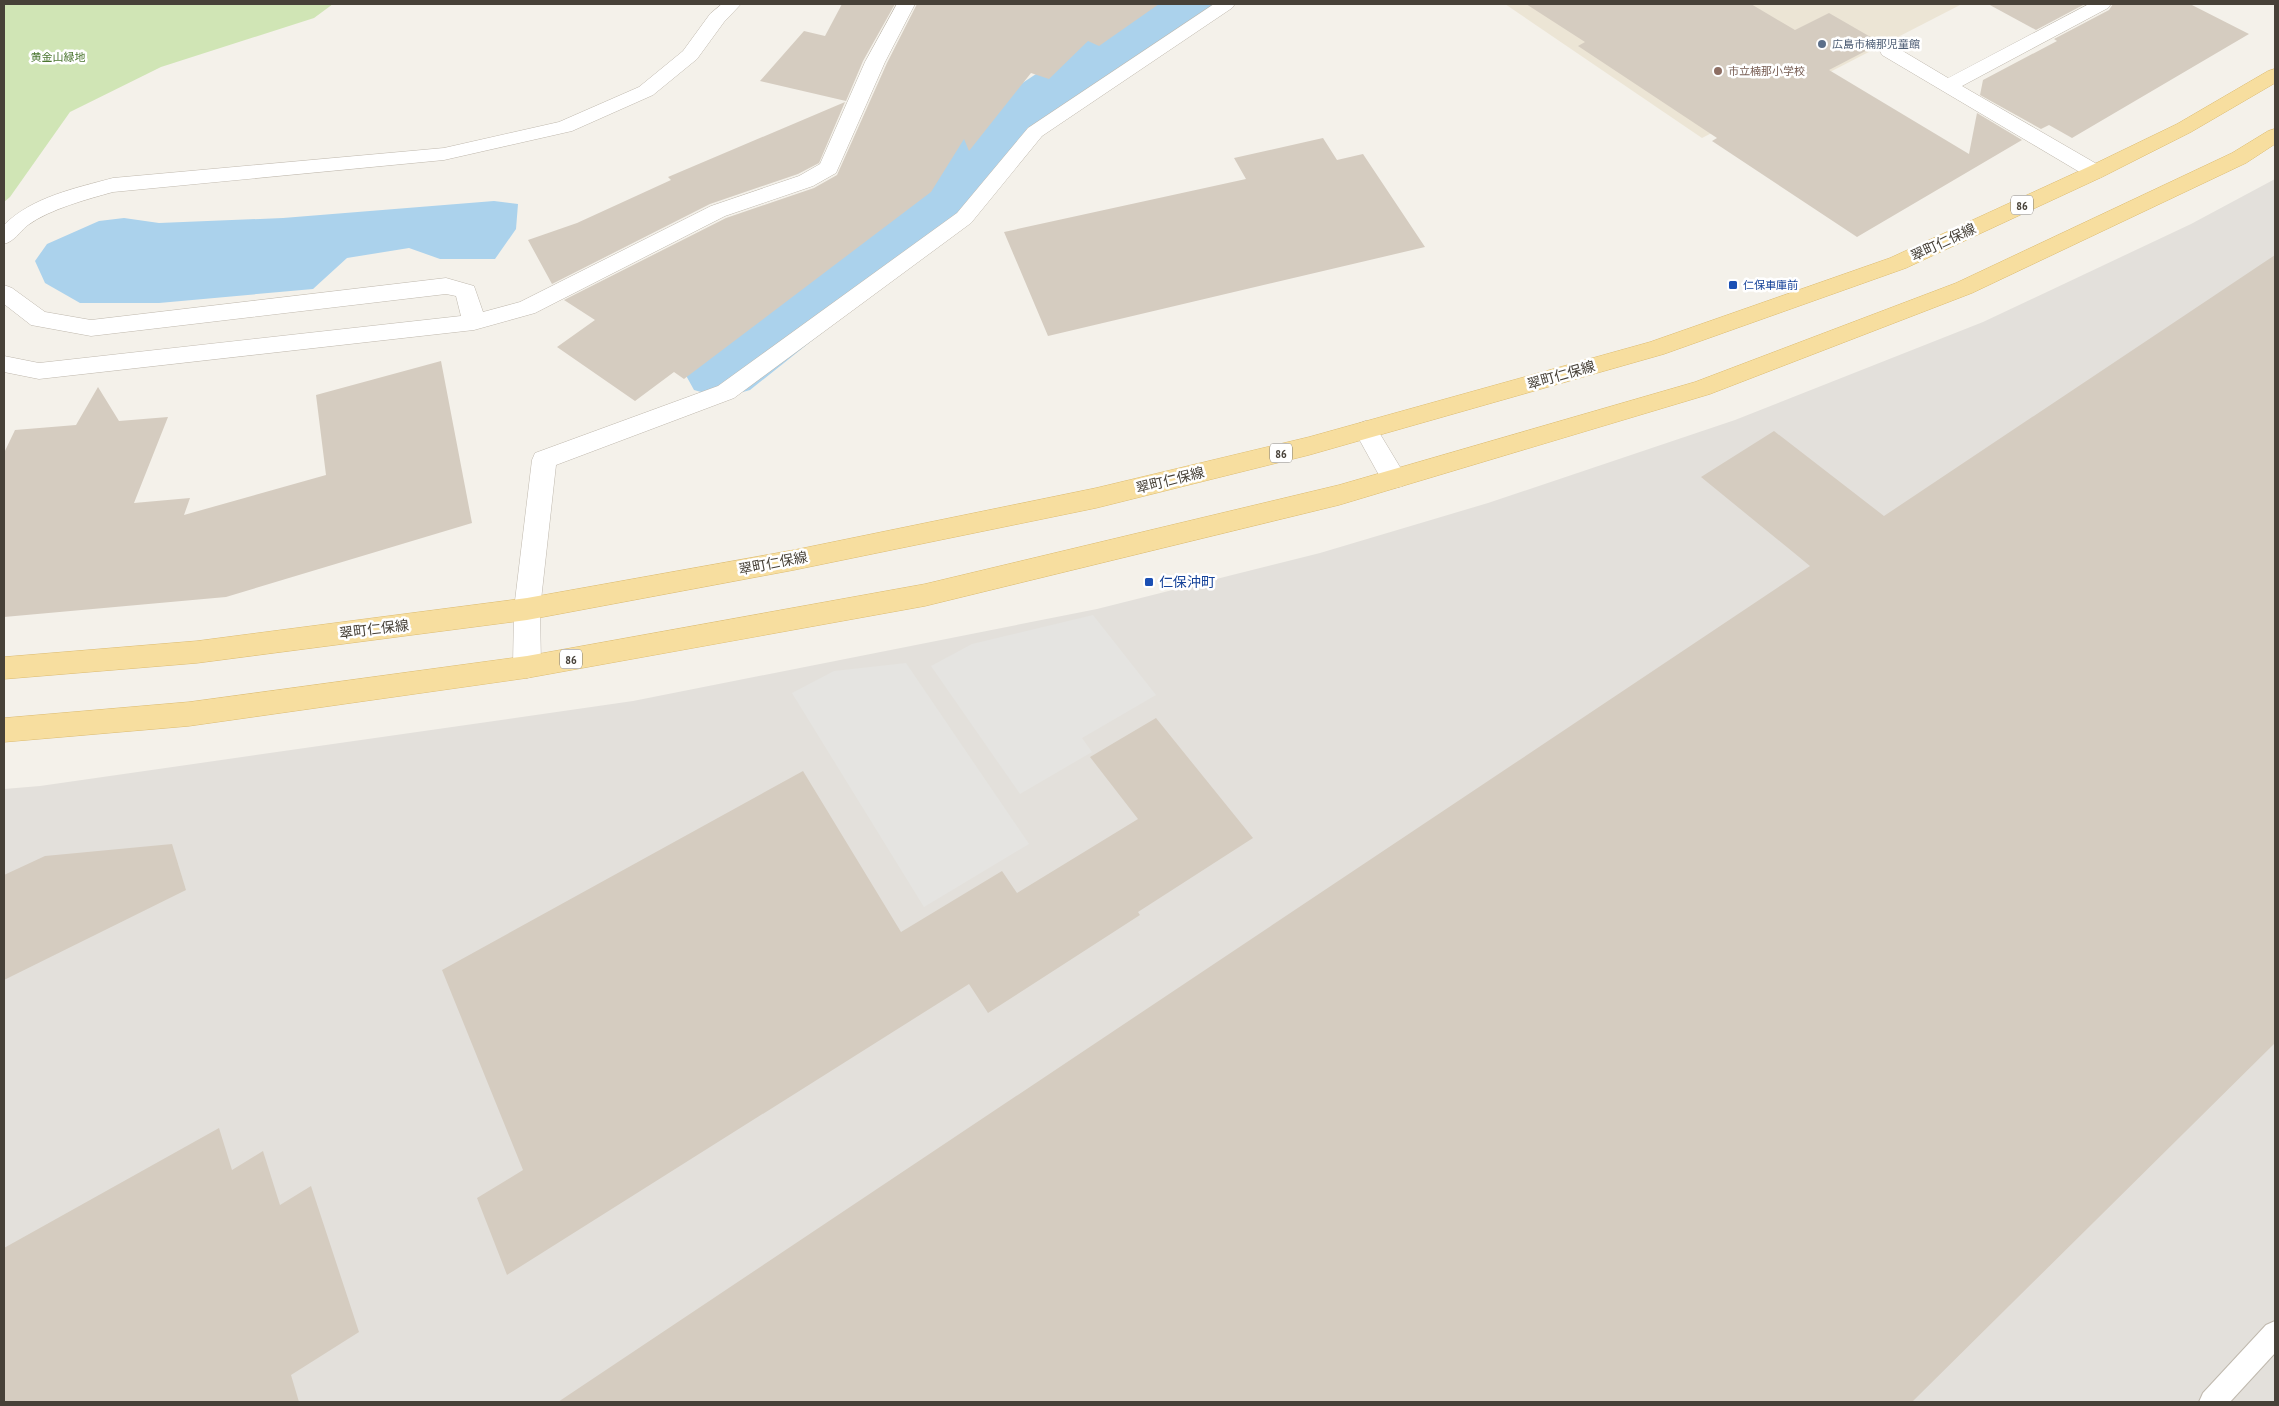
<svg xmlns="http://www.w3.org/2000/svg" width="2279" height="1406" font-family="'PT Sans Narrow','Noto Sans JP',sans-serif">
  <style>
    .industrial { fill: #e3e0db }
    .education { fill: #ece5d5 }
    .green { fill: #d0e5b5 }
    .parking { fill: #e5e4e1 }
    .water { fill: #abd2ec }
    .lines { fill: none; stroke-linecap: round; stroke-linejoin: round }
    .river { fill: #abd2ec; fill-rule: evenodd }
    .building { fill: #d5ccc0 }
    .service-casing { stroke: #bfb8ad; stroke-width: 2 }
    .minor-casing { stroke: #bfb8ad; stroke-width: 1 }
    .primary-casing { stroke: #dcbb6f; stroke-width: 1 }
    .service { fill: #fff; fill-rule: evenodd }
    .minor { fill: #fff; fill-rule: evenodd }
    .primary { fill: #f7de9f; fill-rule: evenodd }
    .service-dot { fill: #5c6f8a; stroke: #fff; stroke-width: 2 }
    .education-dot { fill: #8d6e63; stroke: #fff; stroke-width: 2 }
    .transit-dot { fill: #1a4fb4; stroke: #fff; stroke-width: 2 }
    .labels { text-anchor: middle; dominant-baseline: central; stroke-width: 5; stroke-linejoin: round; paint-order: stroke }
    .far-service-label { font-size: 11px; fill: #4e5e75; stroke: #fff; text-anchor: start }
    .far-park-label { font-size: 11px; fill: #4a752f; stroke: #fff }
    .far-education-label { font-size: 11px; fill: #785e54; stroke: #fff; text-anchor: start }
    .far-transit-label { font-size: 11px; fill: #164399; stroke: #fff; text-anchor: start }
    .shield { fill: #fff; stroke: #7e7a74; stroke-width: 1 }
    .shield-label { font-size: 12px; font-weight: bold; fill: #474138 }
    .street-label { font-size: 14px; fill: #474138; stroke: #fff }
    .transit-label { font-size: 14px; fill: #164399; stroke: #fff; text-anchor: start }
  </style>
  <rect width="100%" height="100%" fill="#f4f1ea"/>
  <polygon class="industrial" points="2275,179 2275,1402 4,1402 4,789 40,786 633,701 1097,609 1320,553 1488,503 1735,420 1983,322 2191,224"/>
  <polygon class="education" points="1505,4 1962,4 1702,138"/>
  <polygon class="green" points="4,4 333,4 314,18 161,67 70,112 10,197 4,202"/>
  <g class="parking">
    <polygon points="1093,615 1156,695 1082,738 1092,752 1020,794 931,666 972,644"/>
    <polygon points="906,663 1029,844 924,907 792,693 834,671"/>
  </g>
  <polygon class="water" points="494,201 518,204 516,229 495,259 440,259 409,248 347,258 313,289 159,303 80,303 45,283 35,261 47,244 99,221 124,218 159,223 283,218"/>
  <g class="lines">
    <polygon class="river" points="1142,4 1215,4 1206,17 1040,133 968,216 750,390 722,398 694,390 683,370 694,350 918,184 992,103"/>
  </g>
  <g class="building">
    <polygon points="842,4 895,4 863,61 846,101 760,81 804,31 825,36"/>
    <polygon points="917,4 1159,4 1099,46 1088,41 1049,79 1031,73 969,151 964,139 931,192 684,379 674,372 635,401 557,347 595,320 564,300 726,218 814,188 837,175 887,63"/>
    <polygon points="1526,4 1751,4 1795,30 1829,13 1881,43 1829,70 1969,154 1977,113 2022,140 1857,237 1712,141 1717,138 1578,46 1585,42"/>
    <polygon points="1988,4 2085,4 2036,30"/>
    <polygon points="2113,4 2190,4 2249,34 2072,138 2049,125 2041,129 1980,95 1983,80 2057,41 2054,39 2109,10"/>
    <polygon points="845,102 819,163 798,174 710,204 552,284 528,240 577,223 671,180 668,177"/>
    <polygon points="1323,138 1337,160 1363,154 1425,247 1048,336 1004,232 1246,179 1234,158"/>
    <polygon points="2275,255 2275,1043 1912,1402 558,1402 1810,566 1701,477 1774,431 1884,516"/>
    <polygon points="441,361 472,523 226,597 4,617 4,453 15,430 76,425 98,387 119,421 168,417 134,503 190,498 184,515 326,475 316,395"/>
    <polygon points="1156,718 1253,838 1138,912 1140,915 988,1013 969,984 507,1275 477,1198 523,1170 442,970 803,771 901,932 1002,871 1017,893 1138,819 1090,757"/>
    <polygon points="172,844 186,890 4,980 4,875 45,856"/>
    <polygon points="219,1128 232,1170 263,1151 280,1205 311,1186 359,1332 291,1375 299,1402 4,1402 4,1248"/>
  </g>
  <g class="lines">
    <g class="service-casing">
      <polygon id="service" points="2275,1321 2275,1353 2230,1402 2199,1402 2203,1393 2266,1325"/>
    </g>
    <g class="minor-casing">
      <g id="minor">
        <path d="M 722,4 L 741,4 L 724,22 L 697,59 L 653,95 L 572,131 L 444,160 L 113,192 C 88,199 50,209 28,225 C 19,232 15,241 4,244 L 4,225 C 32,197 76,188 113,178 L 444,148 L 559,122 L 639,87 L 683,51 L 710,14 Z"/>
        <polygon points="897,4 915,4 885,62 836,173 813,186 725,216 535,313 474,330 39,379 4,372 4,356 39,363 461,316 456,296 446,294 91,336 31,325 4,304 4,285 12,288 45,312 91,320 446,278 474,286 483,312 520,302 711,206 799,176 820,164 865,62"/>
        <polygon points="1214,4 1235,4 1232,8 1042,136 971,223 734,398 556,465 540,609 541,667 537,675 527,678 517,675 513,667 514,609 532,460 535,453 718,386 957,213 1028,128"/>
        <polygon points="2089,4 2111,4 2108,8 1962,86 2102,167 2105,172 2102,177 2095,179 2088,177 1882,55 1880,51 1882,47 1889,45 1896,47 1948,78"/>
        <polygon points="1366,421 1374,424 1403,472 1406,479 1403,486 1394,488 1385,486 1354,430 1358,424"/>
      </g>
    </g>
    <g class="primary-casing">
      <g id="primary">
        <polygon points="2275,69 2275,83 2191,132 2102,177 1906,268 1664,354 1309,455 1096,508 794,570 527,620 197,663 4,679 4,657 197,641 527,598 794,550 1096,488 1309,437 1650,342 1890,258 2088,167 2177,124 2268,71"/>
        <polygon points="2275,129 2275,144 2246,163 1972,293 1710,394 1339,505 925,606 527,678 189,726 4,742 4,718 189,702 527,656 925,584 1339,485 1695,382 1956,283 2232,153 2268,131"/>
      </g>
    </g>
    <use href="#service" class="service"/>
    <use href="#minor" class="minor"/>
    <use href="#primary" class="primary"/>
  </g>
  <circle class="service-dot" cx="1822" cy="44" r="5"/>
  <circle class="education-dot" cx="1718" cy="71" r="5"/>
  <g class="transit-dot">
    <rect x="1728" y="280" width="10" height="10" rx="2.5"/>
    <rect x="1144" y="577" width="10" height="10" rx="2.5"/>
  </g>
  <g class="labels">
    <g class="far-service-label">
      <text x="1832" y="44">広島市楠那児童館</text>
    </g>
    <g class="far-park-label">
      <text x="58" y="57">黄金山緑地</text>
    </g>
    <g class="far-education-label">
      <text x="1728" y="71">市立楠那小学校</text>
    </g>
    <g class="far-transit-label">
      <text x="1743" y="285">仁保車庫前</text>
    </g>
    <g class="shield">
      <rect x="2011" y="195.5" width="22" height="19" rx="4"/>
      <rect x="1270" y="443.5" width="22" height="19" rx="4"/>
      <rect x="560" y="649.5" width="22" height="19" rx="4"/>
    </g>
    <g class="shield-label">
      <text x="2022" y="205">86</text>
      <text x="1281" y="453">86</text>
      <text x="571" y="659">86</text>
    </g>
    <g class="street-label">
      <text transform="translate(1943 242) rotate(-25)">翠町仁保線</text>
      <text transform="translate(1561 375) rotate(-16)">翠町仁保線</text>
      <text transform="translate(1170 480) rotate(-14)">翠町仁保線</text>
      <text transform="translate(773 563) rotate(-11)">翠町仁保線</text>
      <text transform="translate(374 629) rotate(-7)">翠町仁保線</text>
    </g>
    <g class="transit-label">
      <text x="1159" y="582">仁保沖町</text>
    </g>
  </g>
  <rect width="2279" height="1406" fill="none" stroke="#474138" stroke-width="10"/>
</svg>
